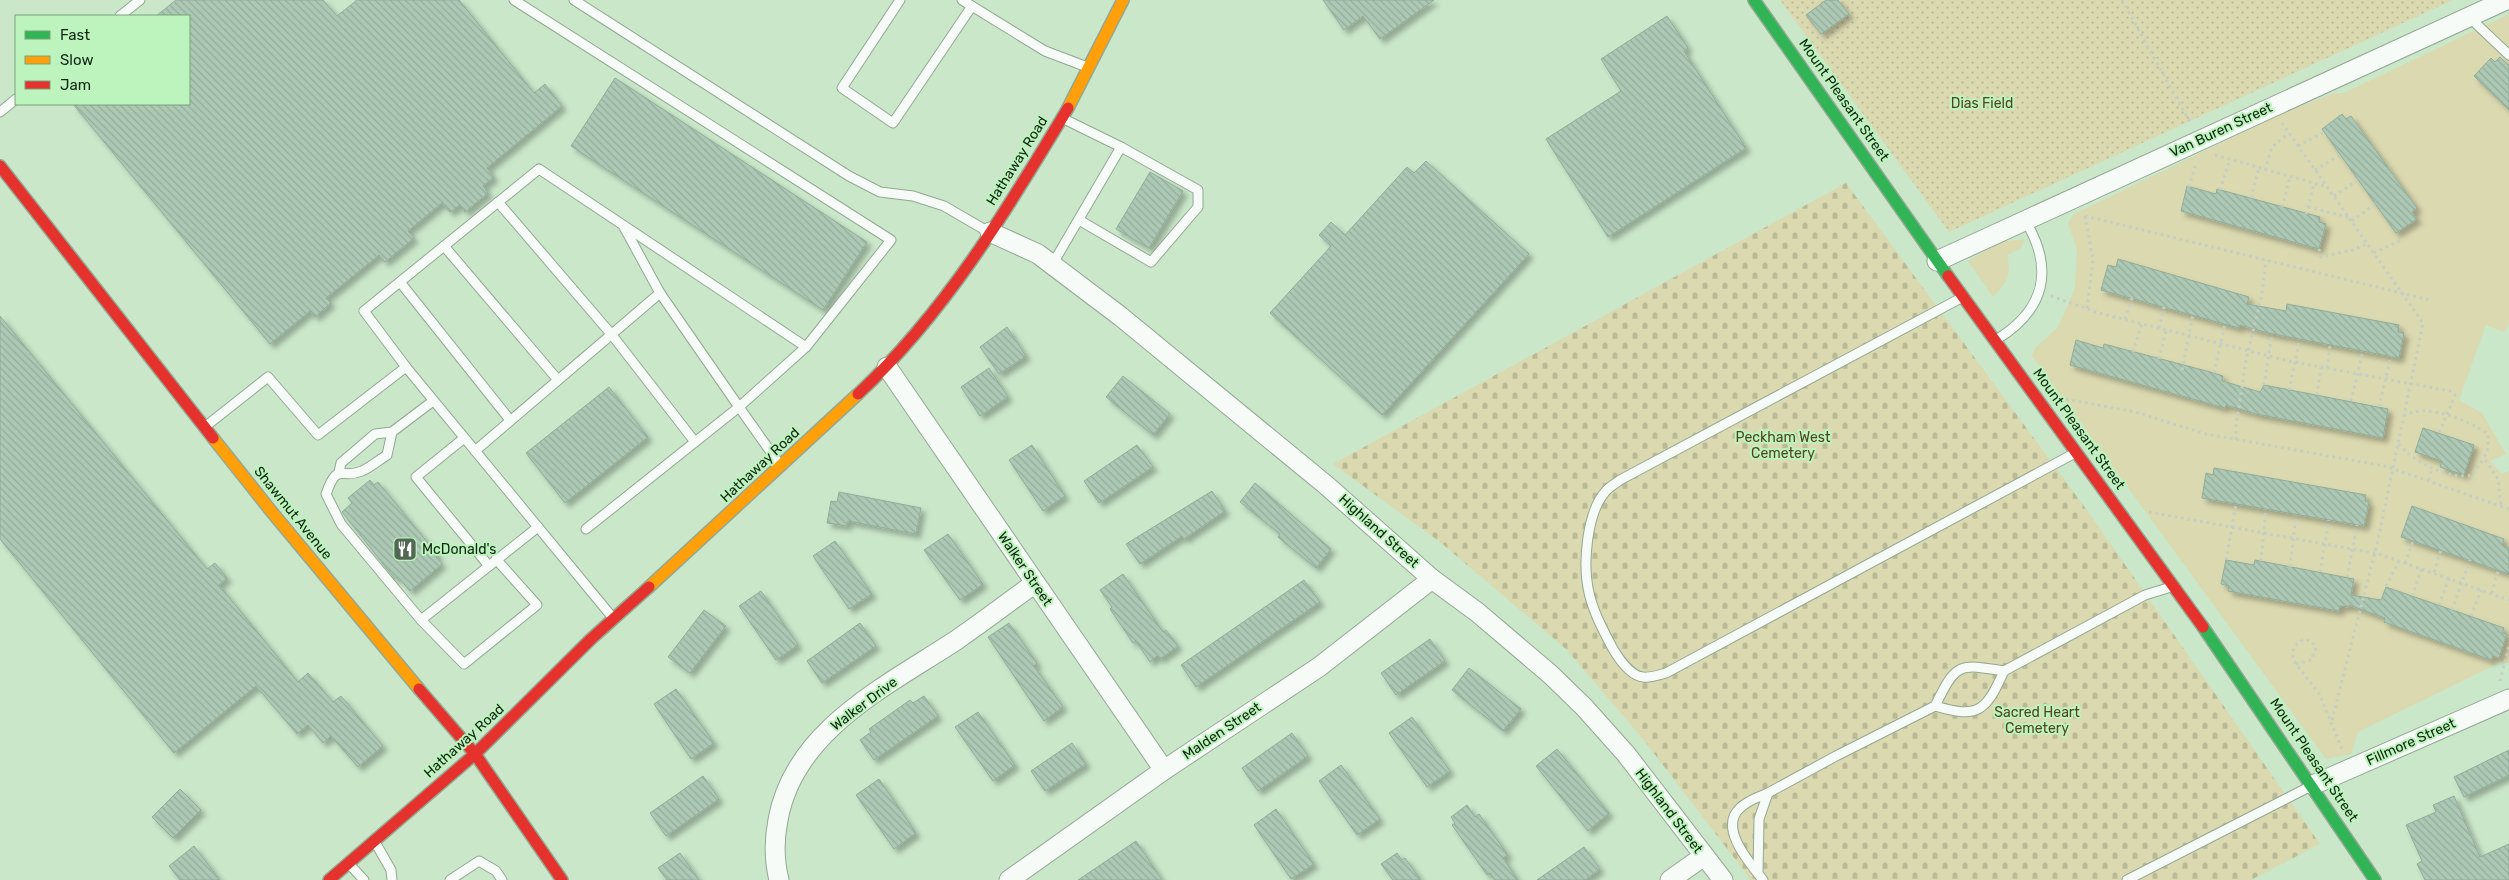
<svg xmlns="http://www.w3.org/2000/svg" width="2509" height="880" font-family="Rubik,sans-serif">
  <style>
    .grass { fill: #dad9b0 }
    .cemetery { fill: url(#cemetery-stones) }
    .park { fill: url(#park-dots) }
    .building { fill: url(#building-back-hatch); stroke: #90ac98; filter: url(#shadow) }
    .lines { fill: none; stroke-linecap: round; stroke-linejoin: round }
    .lane-casing { stroke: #92a892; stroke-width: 11 }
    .street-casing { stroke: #92a892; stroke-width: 21 }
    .fast-casing { stroke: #92a892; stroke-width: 14 }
    .slow-casing { stroke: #92a892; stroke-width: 14 }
    .jam-casing { stroke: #92a892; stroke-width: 14 }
    .path { stroke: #c5cec5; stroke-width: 3; stroke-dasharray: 2.5 4; stroke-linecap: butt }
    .lane { stroke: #f7fbf7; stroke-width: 9 }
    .street { stroke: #f7fbf7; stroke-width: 19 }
    .fast { stroke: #30b455; stroke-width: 11 }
    .slow { stroke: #ff9f0a; stroke-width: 11 }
    .jam { stroke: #e5322d; stroke-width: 11 }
    .labels { text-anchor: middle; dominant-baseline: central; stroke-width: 4; stroke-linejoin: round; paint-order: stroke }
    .street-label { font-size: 14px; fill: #102511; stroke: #bdf4bd }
    .park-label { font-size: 14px; fill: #54431f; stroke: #bdf4bd }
    .poi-label { font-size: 14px; fill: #102511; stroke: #bdf4bd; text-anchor: start }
  </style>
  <defs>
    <pattern id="cemetery-stones" width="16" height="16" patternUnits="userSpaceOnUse" patternTransform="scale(1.25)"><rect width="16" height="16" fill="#dad9b0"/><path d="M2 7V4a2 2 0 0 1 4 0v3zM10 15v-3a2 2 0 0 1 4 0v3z" fill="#baba96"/></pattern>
    <pattern id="park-dots" width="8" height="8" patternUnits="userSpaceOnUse" patternTransform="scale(1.25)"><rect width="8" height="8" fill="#dad9b0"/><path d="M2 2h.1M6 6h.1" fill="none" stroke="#baba96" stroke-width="1.8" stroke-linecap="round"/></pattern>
    <pattern id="building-back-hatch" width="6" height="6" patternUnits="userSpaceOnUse" patternTransform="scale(1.25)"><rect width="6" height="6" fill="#adc9b6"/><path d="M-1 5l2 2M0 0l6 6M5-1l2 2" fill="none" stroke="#94ac9b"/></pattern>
    <filter id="shadow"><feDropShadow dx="4.5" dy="4.5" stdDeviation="2.5" flood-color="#0004"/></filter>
  </defs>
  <rect width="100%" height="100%" fill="#cae7ca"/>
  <g class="grass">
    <polygon points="2509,14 2509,324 2504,332 2486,325 2459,400 2482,413 2506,454 2490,461 2502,474 2509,471 2509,663 2501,662 2358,732 2351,754 2326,759 2032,356 2035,348 2058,327 2075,288 2077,250 2068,223 2074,214 2277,116 2334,93 2344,93"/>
    <path d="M 2025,239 L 2021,248 L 2007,255 C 2012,276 2007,282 1993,297 L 1968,261 L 2000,242 Z"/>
  </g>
  <polygon class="cemetery" points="1846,183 2089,513 2320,844 2251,880 1751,880 1643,739 1566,649 1440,542 1333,464"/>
  <polygon class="park" points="1780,0 2453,0 1949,232"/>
  <g class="building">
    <polygon points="176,0 323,0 337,16 357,0 459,0 534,93 545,84 562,106 487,168 494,177 483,186 488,193 465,212 460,205 450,212 442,203 408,231 414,238 385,262 379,255 326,298 331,303 315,317 310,311 270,344 73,104 189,104 189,16 156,16"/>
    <polygon points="1323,0 1434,0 1380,39 1363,16 1344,30"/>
    <polygon points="1826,0 1838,0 1849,14 1821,34 1806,15"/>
    <polygon points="1667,16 1688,48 1684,51 1746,148 1608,237 1546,139 1621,91 1601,59"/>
    <polygon points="2500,57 2509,66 2509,110 2474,76 2491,58 2495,62"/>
    <polygon points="615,78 867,242 823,310 571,146"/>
    <polygon points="2342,114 2346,119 2351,116 2417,208 2412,212 2417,219 2396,233 2322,129"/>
    <polygon points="1426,161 1529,254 1382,415 1270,313 1331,246 1319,235 1331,222 1345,235 1407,167 1414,173"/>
    <polygon points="1150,172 1183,191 1149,248 1116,229"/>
    <polygon points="2187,186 2216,194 2217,189 2320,217 2319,222 2326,224 2319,249 2181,211"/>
    <polygon points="2118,259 2249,297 2247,304 2286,311 2287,304 2399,325 2398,332 2404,333 2399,358 2268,333 2240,325 2239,328 2101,290 2108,265 2116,267"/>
    <polygon points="0,316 207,569 215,563 227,578 219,585 298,682 308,673 333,702 341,696 383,746 358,767 331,736 323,743 308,725 297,734 256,686 174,753 0,539"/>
    <polygon points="1007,327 1026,356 999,374 980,347"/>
    <polygon points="2076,340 2103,348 2104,344 2214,373 2223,376 2222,381 2260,392 2264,385 2388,409 2383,438 2256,414 2226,405 2225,408 2070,365"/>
    <polygon points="989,368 1008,397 980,416 961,387"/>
    <polygon points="1123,376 1170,414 1153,435 1106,397"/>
    <polygon points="609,387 648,437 565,503 526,453"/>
    <polygon points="2423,428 2474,445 2464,475 2440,467 2442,461 2415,452"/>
    <polygon points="1032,445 1065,496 1043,511 1009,460"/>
    <polygon points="1137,445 1153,467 1099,503 1084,481"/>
    <polygon points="2214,468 2366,495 2365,501 2369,502 2364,526 2202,498 2206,473 2213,475"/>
    <polygon points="370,480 374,485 378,482 438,555 436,557 442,564 410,591 398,577 395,579 342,512 352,503 348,498"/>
    <polygon points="1255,483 1331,549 1316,568 1278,537 1280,534 1240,502"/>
    <polygon points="1212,491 1225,511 1184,539 1182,536 1140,564 1126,544"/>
    <polygon points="839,492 921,508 916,534 848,521 847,526 827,523 831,501 837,502"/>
    <polygon points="2412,506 2504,539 2502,545 2509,548 2509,574 2401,537"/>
    <polygon points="948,534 983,584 960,600 924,550"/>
    <polygon points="835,541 872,594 849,609 813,556"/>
    <polygon points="2226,560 2254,565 2255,560 2354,579 2351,595 2381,600 2386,587 2504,628 2502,633 2507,634 2499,658 2493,656 2491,660 2384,622 2385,618 2349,605 2349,607 2340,606 2339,611 2228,591 2229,586 2221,584"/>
    <polygon points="1123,574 1163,632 1166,630 1178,646 1160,659 1157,656 1150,662 1136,641 1133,643 1110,609 1112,607 1100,590"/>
    <polygon points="1304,580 1320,602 1196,687 1181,665"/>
    <polygon points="761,591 798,645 776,660 739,606"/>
    <polygon points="704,610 726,626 690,673 668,657"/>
    <polygon points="860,623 876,646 822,683 807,661"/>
    <polygon points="1009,623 1037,663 1034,666 1063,707 1044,721 988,637"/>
    <polygon points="1430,639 1445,661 1396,695 1381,673"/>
    <polygon points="1469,668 1521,709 1503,731 1452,690"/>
    <polygon points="676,689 714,743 691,759 654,704"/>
    <polygon points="924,696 938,716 874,760 860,740 871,732 869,729 910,700 913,703"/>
    <polygon points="978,712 1015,765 993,781 955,727"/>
    <polygon points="1412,717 1450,771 1427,787 1389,733"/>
    <polygon points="1292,733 1308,756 1258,791 1242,768"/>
    <polygon points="1072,743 1086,764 1045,791 1031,771"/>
    <polygon points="1557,749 1609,813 1588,831 1536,766"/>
    <polygon points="2509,750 2509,775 2464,797 2454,777"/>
    <polygon points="1341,765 1380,819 1357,835 1319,781"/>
    <polygon points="703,776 719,799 666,836 650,813"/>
    <polygon points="879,779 916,833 894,849 856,795"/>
    <polygon points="180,789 201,810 173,838 152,817"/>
    <polygon points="2454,796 2480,857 2509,844 2509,880 2425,880 2417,864 2422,861 2406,825 2436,812 2433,805"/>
    <polygon points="1467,805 1475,817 1479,814 1508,855 1503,858 1518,880 1495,880 1490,873 1487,875 1452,825 1455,823 1451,817"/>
    <polygon points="1276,809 1314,864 1291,879 1254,825"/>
    <polygon points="1136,841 1162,880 1078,880"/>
    <polygon points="194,846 220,880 180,880 169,866"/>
    <polygon points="1584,847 1600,869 1585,880 1537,880"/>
    <polygon points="680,853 699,880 667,880 658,868"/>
    <polygon points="1397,853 1402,860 1405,858 1421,880 1393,880 1381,864"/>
  </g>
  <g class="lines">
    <g class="lane-casing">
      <g id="lane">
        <polyline points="514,0 891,240 806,347"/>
        <polyline points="574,0 849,176 880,192 913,196 944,206 987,231"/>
        <polyline points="900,0 842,88 893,123 972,6"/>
        <polyline points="962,0 1045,51 1087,67"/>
        <polyline points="120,16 140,0"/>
        <polyline points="2469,17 2509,55"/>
        <polyline points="0,112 16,99"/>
        <polyline points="498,202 612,335 695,442"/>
        <polyline points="1079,220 1151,262 1198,207 1198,190 1121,147"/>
        <polyline points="444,246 558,380"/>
        <polyline points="1052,265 1121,147 1064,119"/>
        <polyline points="400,282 510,420"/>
        <path d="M 1961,298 L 1620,480 C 1615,484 1609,487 1605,492 C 1587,513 1583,562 1588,588 C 1592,610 1603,630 1613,649 C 1619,659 1631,676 1643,677 C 1650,678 1659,675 1666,673 L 2075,453"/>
        <path d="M 1996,340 C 2045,310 2055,270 2025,220"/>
        <polyline points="406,367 364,311 539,169 806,347 739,407 780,465"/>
        <polyline points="206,426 268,377 318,435 406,367 613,618"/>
        <path d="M 392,432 L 387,455 C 379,460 371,467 362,471 C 340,480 338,461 326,494 L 341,524 L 421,620"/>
        <polyline points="463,439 416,477 489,566"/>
        <polyline points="475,451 660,293"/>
        <polyline points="339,472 341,463 375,434 392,432 433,401"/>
        <polyline points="586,529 739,407 660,293 624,227"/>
        <polyline points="496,559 537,605 464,664 421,620 538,527"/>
        <polyline points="2004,671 2145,595 2171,587"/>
        <path d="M 1768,793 L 1836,756 L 1935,706 C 1979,719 1986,711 2004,671 C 1957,663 1956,664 1935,706"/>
        <polyline points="375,842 391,870 392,880"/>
        <polyline points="350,865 364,880"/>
        <path d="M 1758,874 L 1759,819 L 1768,793 C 1759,797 1748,800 1740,808 C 1718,828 1750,863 1763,880"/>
        <polyline points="450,880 479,861 496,871 502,880"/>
        <polyline points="2127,880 2309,787"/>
      </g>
    </g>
    <g class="street-casing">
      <g id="street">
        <polyline points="990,232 1038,254 1120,316 1326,485 1432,579 1477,612 1550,674 1584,707 1626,754 1723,880"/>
        <polyline points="1937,261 2506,0"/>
        <polyline points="887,367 1164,770"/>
        <polyline points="2313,785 2509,699"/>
        <path d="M 779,880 C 774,860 774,840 778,820 C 794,729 889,685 958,639 C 984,621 1009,602 1035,583"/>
        <polyline points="1009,880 1164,770 1319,667 1432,579"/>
        <polyline points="1670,880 1704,856"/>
      </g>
    </g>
    <g class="fast-casing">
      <g id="fast">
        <polyline points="1754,0 1948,276"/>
        <polyline points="2203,627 2375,880"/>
      </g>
    </g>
    <g class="slow-casing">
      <g id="slow">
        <polyline points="1068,108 1123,0"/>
        <polyline points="213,438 271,511 419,689"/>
        <polyline points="649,587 858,394"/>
      </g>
    </g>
    <g class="jam-casing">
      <g id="jam">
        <polyline points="0,166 213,438"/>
        <polyline points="1948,276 2203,627"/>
        <path d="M 858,394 C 945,313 1007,210 1068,108"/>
        <polyline points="419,689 475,754 562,880"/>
        <polyline points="329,880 475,754 591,639 649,587"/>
      </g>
    </g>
    <g class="path">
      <polyline points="2122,0 2191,124"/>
      <polyline points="2282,123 2423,323 2378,540 2331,724"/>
      <polyline points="2298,146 2324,132"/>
      <polyline points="2215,155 2327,187"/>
      <polyline points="2265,170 2272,147 2289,133"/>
      <polyline points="2315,170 2340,155"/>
      <polyline points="2189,187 2196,163"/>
      <polyline points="2220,190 2230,159"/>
      <polyline points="2334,196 2358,180"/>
      <polyline points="2251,198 2259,168"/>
      <polyline points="2282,207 2290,177"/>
      <polyline points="2308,207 2348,217"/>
      <polyline points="2306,214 2314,184"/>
      <polyline points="2085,216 2430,300"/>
      <polyline points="2085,216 2093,259 2087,309"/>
      <polyline points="2352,221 2375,204"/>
      <polyline points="2319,249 2321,257 2353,250 2367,244"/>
      <polyline points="2374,253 2401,240"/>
      <polyline points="2051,296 2099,313 2289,361 2450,391 2455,395 2439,433"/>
      <polyline points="2125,319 2132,298"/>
      <polyline points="2159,328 2164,307"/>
      <polyline points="2133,352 2142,323"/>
      <polyline points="2159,359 2166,330"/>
      <polyline points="2327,368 2330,345"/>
      <polyline points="2182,370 2193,315"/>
      <polyline points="2214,373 2225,324"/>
      <polyline points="2264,385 2272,334"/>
      <polyline points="2289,390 2300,339"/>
      <polyline points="2317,395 2321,367"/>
      <polyline points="2066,399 2135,412 2206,434 2385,466 2509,509"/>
      <polyline points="2351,401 2363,351"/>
      <polyline points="2379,407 2391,356"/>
      <path d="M 2404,416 C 2425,402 2470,421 2488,434 L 2488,448 L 2484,458 L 2498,479 L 2501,506"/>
      <polyline points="2236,440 2236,426 2246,360 2262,294 2266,260"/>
      <path d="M 2399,444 C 2410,460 2452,481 2472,475 L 2484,458"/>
      <polyline points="2429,480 2432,468"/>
      <polyline points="2149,512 2379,554 2509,600"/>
      <polyline points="2226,560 2236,504"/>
      <polyline points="2261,561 2266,509"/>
      <polyline points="2405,563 2413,541"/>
      <polyline points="2290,567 2296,515"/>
      <polyline points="2320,572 2329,520"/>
      <polyline points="2434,572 2441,550"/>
      <polyline points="2347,577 2357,525"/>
      <polyline points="2386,586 2399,561"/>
      <polyline points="2492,593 2498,571"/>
      <polyline points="2412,596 2422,568"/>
      <polyline points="2439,605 2449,578"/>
      <polyline points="2452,610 2470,560"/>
      <polyline points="2471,616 2481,590"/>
      <path d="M 2296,664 L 2311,660 L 2316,648 L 2312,642 L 2305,639 C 2294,644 2289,653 2296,664 L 2320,695 L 2343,752"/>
      <polyline points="2500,681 2509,646"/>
    </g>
    <use href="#lane" class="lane"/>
    <use href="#street" class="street"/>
    <use href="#fast" class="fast"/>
    <use href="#slow" class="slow"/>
    <use href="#jam" class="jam"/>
  </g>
  <defs>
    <g id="restaurant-square" transform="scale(1.25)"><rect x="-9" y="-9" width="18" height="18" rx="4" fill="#516952" stroke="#bdf4bd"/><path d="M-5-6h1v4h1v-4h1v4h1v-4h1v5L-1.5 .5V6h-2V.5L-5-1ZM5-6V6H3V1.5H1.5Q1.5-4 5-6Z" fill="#fff"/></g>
  </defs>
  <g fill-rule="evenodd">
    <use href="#restaurant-square" x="405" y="549"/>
  </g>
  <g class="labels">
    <g class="street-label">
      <text transform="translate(1844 100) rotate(55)">Mount Pleasant Street</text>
      <text transform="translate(2221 130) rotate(-25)">Van Buren Street</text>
      <text transform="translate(1017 161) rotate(-58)">Hathaway Road</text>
      <text transform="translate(2079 429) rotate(54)">Mount Pleasant Street</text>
      <text transform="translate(760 465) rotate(-43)">Hathaway Road</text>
      <text transform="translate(293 513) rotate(51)">Shawmut Avenue</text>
      <text transform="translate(1379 531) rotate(42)">Highland Street</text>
      <text transform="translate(1025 569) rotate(56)">Walker Street</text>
      <text transform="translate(864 704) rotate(-37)">Walker Drive</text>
      <text transform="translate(1222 731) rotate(-34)">Malden Street</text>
      <text transform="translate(464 741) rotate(-42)">Hathaway Road</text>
      <text transform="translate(2411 742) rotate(-24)">Fillmore Street</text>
      <text transform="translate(2314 760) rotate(56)">Mount Pleasant Street</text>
      <text transform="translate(1669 811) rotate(53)">Highland Street</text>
    </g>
    <g class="park-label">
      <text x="1982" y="103">Dias Field</text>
      <text x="1783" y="437">Peckham West<tspan x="1783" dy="16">Cemetery</tspan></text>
      <text x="2037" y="712">Sacred Heart<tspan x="2037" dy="16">Cemetery</tspan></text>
    </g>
    <g class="poi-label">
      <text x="422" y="549">McDonald's</text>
    </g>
  </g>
  <rect x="15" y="15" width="175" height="90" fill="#bdf4bd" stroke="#78a178"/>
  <rect x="25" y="31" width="25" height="8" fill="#30b455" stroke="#78a178"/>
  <text x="60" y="40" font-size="15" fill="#102511">Fast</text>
  <rect x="25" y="56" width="25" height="8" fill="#ff9f0a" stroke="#78a178"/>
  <text x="60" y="65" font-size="15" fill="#102511">Slow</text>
  <rect x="25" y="81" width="25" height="8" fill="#e5322d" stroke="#78a178"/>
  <text x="60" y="90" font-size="15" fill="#102511">Jam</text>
</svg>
